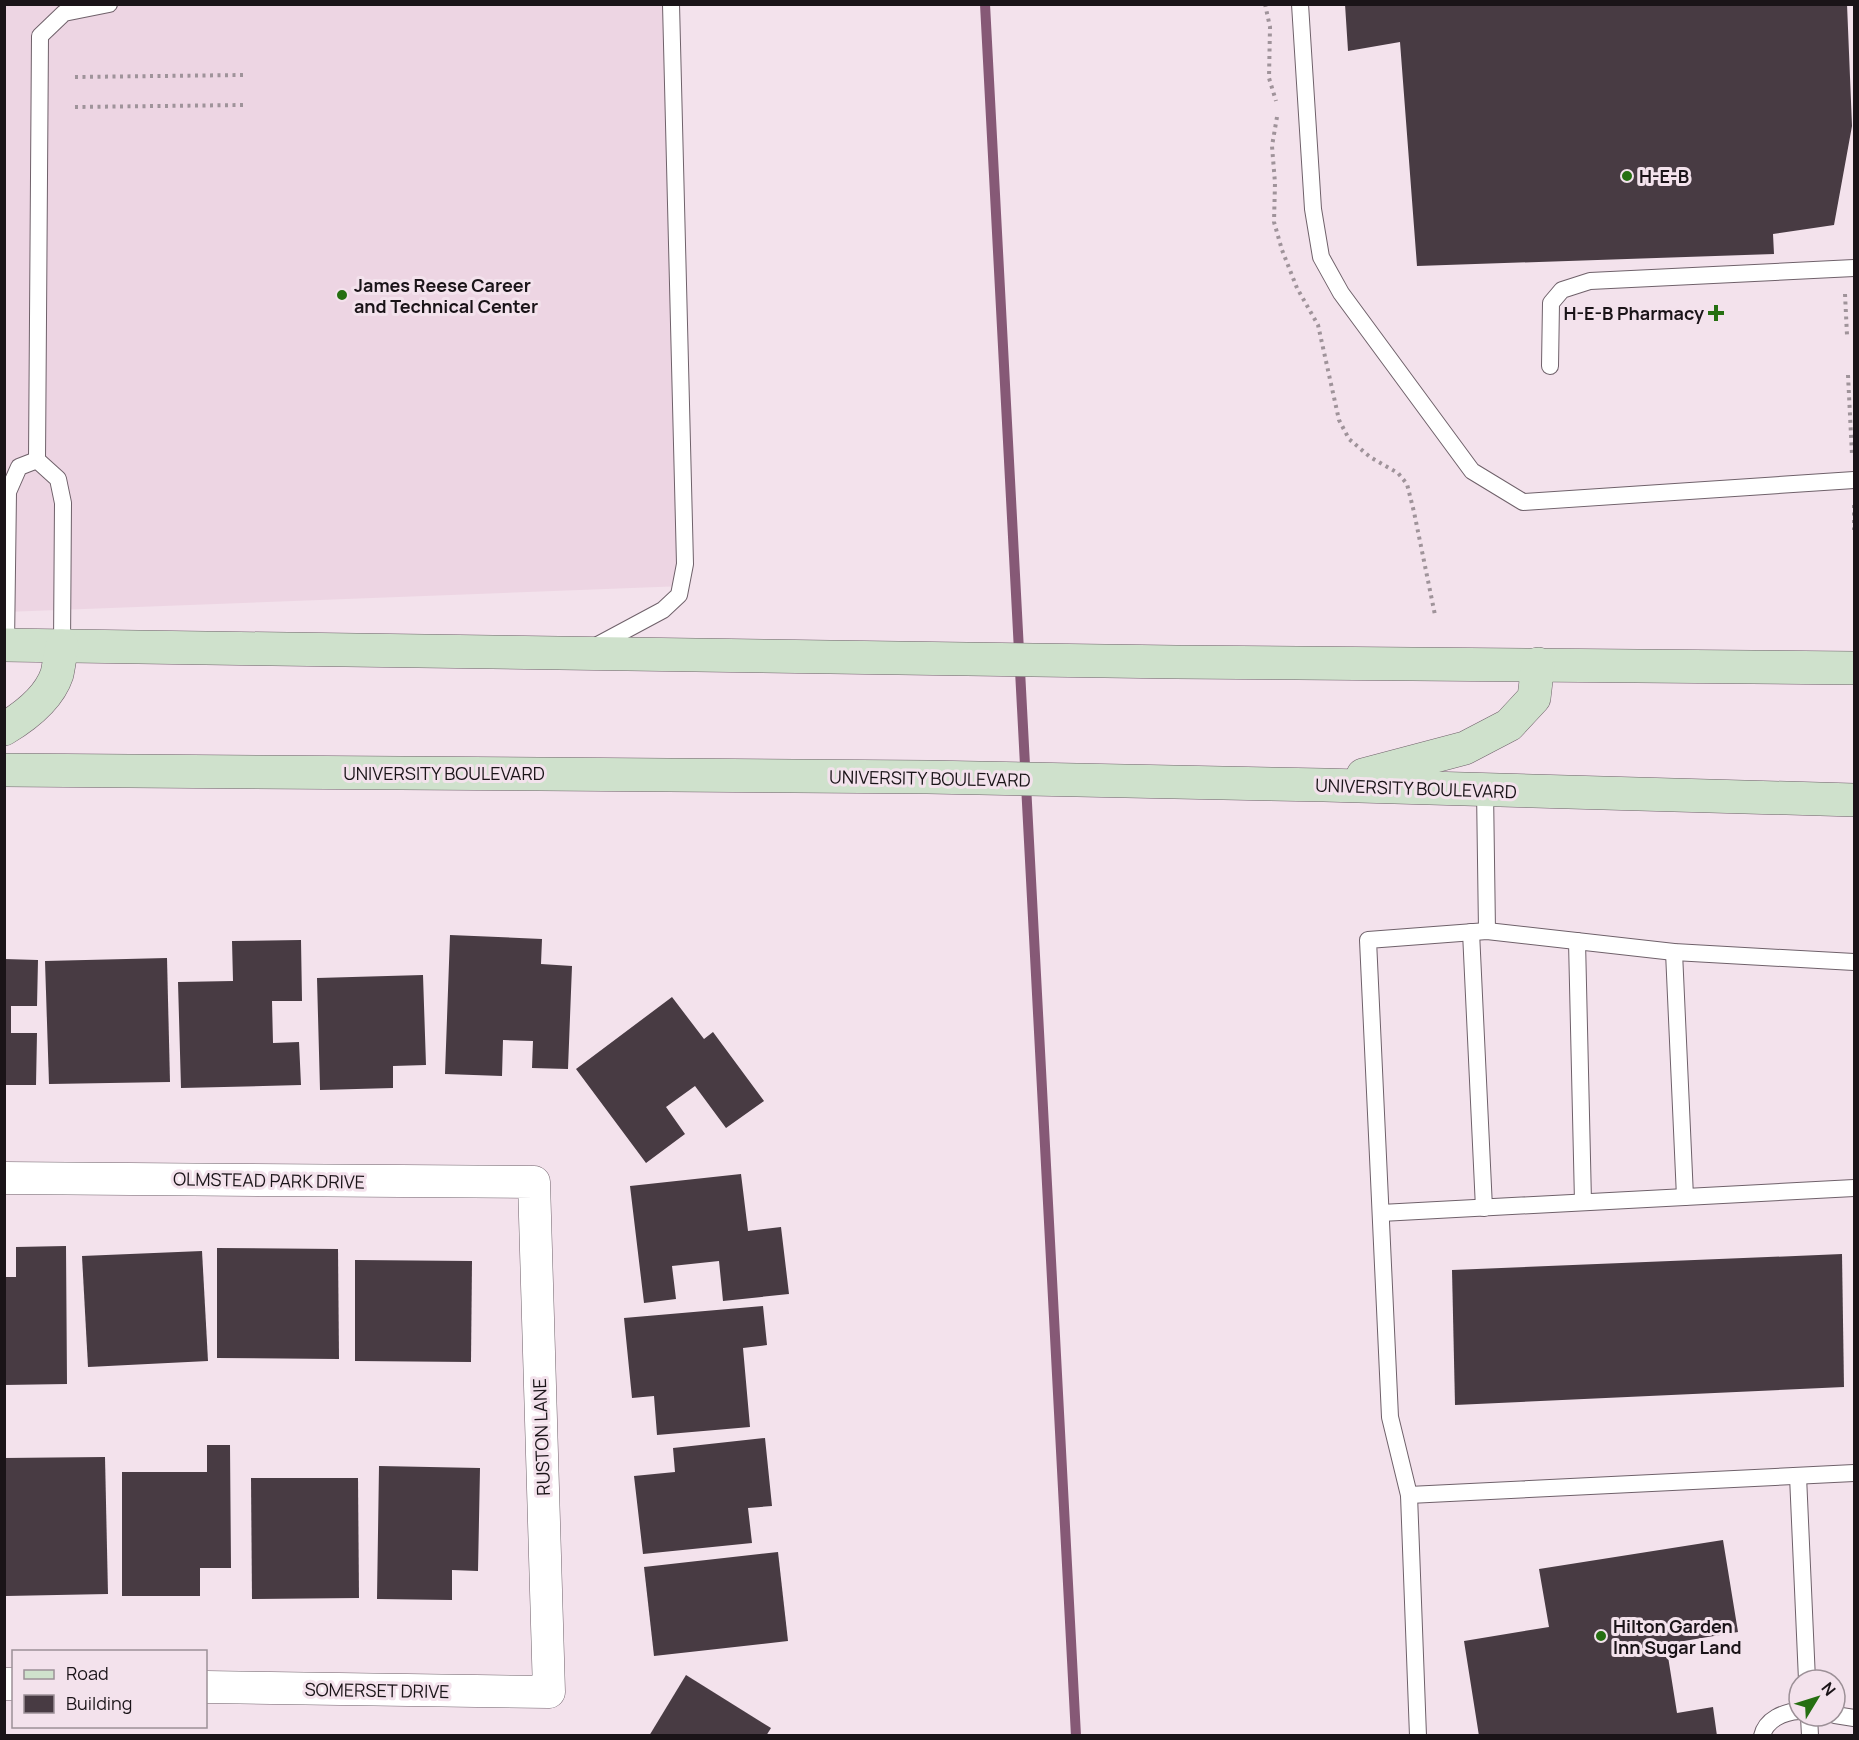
<svg xmlns="http://www.w3.org/2000/svg" width="1859" height="1740" font-family="Manrope,sans-serif">
  <style>
    .built { fill: #edd5e3 }
    .lines { fill: none; stroke-linecap: round; stroke-linejoin: round }
    .stream { stroke: #865976; stroke-width: 10 }
    .building { fill: #483b43 }
    .service-casing { stroke: #6f616a; stroke-width: 18 }
    .minor-casing { stroke: #6f616a; stroke-width: 33 }
    .secondary-casing { stroke: #6f616a; stroke-width: 34 }
    .path { stroke: #9f939a; stroke-width: 4; stroke-dasharray: 3 4.5; stroke-linecap: butt }
    .service { stroke: #fff; stroke-width: 16 }
    .minor { stroke: #fff; stroke-width: 32 }
    .secondary { stroke: #cfe1cc; stroke-width: 33 }
    .poi-dot { fill: #256f11; stroke: #f3e2ec; stroke-width: 2 }
    .labels { text-anchor: middle; dominant-baseline: central; stroke-width: 6; stroke-linejoin: round; paint-order: stroke }
    .poi-label { font-size: 18px; font-weight: bold; fill: #1a1418; stroke: #f3e2ec; text-anchor: start }
    .street-label { font-size: 18px; fill: #1a1418; stroke: #f3e2ec }
  </style>
  <rect width="100%" height="100%" fill="#f3e2ec"/>
  <polygon class="built" points="4,5 676,5 684,586 5,612"/>
  <g class="lines">
    <polyline class="stream" points="985,4 1076,1736"/>
  </g>
  <g class="building">
    <polygon points="1345,4 1847,4 1852,126 1834,225 1773,234 1774,254 1417,266 1400,42 1348,51"/>
    <polygon points="450,935 542,939 541,964 572,966 568,1069 532,1068 533,1041 503,1040 502,1076 445,1074"/>
    <polygon points="301,940 302,1001 272,1001 273,1043 299,1042 301,1085 181,1088 178,982 233,981 232,941"/>
    <polygon points="167,958 170,1082 49,1084 45,961"/>
    <polygon points="4,959 38,960 37,1006 11,1006 11,1033 37,1033 36,1085 4,1085"/>
    <polygon points="423,975 426,1065 393,1066 393,1088 320,1090 317,978"/>
    <polygon points="672,997 704,1039 713,1032 764,1101 726,1128 695,1086 666,1107 685,1134 646,1163 576,1069"/>
    <polygon points="741,1174 748,1231 781,1227 789,1294 723,1301 719,1261 672,1266 676,1299 644,1303 630,1186"/>
    <polygon points="66,1246 67,1384 4,1385 4,1277 16,1277 16,1247"/>
    <polygon points="217,1248 338,1249 339,1359 217,1358"/>
    <polygon points="202,1251 208,1361 88,1367 82,1256"/>
    <polygon points="1842,1254 1844,1387 1455,1405 1452,1270"/>
    <polygon points="355,1260 472,1261 471,1362 355,1361"/>
    <polygon points="763,1306 767,1345 743,1348 750,1427 657,1435 654,1396 632,1398 624,1318"/>
    <polygon points="765,1438 772,1506 748,1508 752,1543 643,1554 634,1476 675,1472 673,1448"/>
    <polygon points="207,1445 230,1445 231,1568 200,1568 200,1596 122,1596 122,1472 207,1472"/>
    <polygon points="105,1457 108,1594 6,1596 4,1458"/>
    <polygon points="379,1466 480,1468 478,1571 452,1570 452,1600 377,1599"/>
    <polygon points="251,1478 358,1478 359,1598 252,1599"/>
    <polygon points="1723,1540 1738,1632 1666,1644 1677,1713 1713,1707 1717,1736 1479,1736 1464,1641 1549,1627 1539,1569"/>
    <polygon points="778,1552 788,1641 654,1656 644,1567"/>
    <polygon points="686,1675 771,1728 766,1736 649,1736"/>
  </g>
  <g class="lines">
    <g class="service-casing">
      <g id="service">
        <polyline points="1300,4 1313,209 1321,257 1341,293 1472,471 1523,502 1854,480"/>
        <polyline points="1550,366 1551,303 1562,290 1590,281 1854,268"/>
        <polyline points="37,460 40,36 64,13 109,4"/>
        <polyline points="6,645 8,492 19,467 37,460 58,479 63,503 62,646"/>
        <polyline points="594,647 663,610 679,595 685,564 671,4"/>
        <polyline points="1485,790 1487,931"/>
        <polyline points="1471,932 1484,1208"/>
        <polyline points="1577,941 1583,1202"/>
        <polyline points="1674,952 1685,1197"/>
        <polyline points="1381,1213 1854,1188"/>
        <polyline points="1798,1476 1807,1680"/>
        <polyline points="1409,1495 1854,1473"/>
        <polyline points="1835,1715 1854,1718"/>
        <polyline points="1809,1716 1810,1736"/>
        <polyline points="1418,1736 1409,1495 1390,1417 1368,940 1487,931 1674,952 1854,962"/>
        <path d="M 1762,1736 C 1766,1719 1784,1712 1799,1711"/>
      </g>
    </g>
    <g class="minor-casing">
      <g id="minor">
        <polyline points="4,1178 534,1182 549,1692 206,1687"/>
        <polyline points="4,1684 14,1684"/>
      </g>
    </g>
    <g class="secondary-casing">
      <g id="secondary">
        <polyline points="4,645 1176,662 1854,668"/>
        <path d="M 4,729 C 24,717 49,698 57,674 C 59,665 60,655 62,646"/>
        <polyline points="4,770 927,777 1324,785 1854,800"/>
        <polyline points="1363,775 1465,748 1509,725 1534,698 1538,664"/>
      </g>
    </g>
    <g class="path">
      <polyline points="1265,4 1270,27 1269,78 1276,101"/>
      <polyline points="75,77 243,75"/>
      <polyline points="75,107 243,105"/>
      <polyline points="1277,117 1272,146 1275,183 1274,222 1282,250 1297,288 1318,325 1339,420 1349,439 1370,457 1398,473 1407,484 1414,512 1435,615"/>
      <polyline points="1845,294 1847,335"/>
      <polyline points="1848,375 1852,455"/>
      <polyline points="1854,505 1854,530"/>
    </g>
    <use href="#service" class="service"/>
    <use href="#minor" class="minor"/>
    <use href="#secondary" class="secondary"/>
  </g>
  <g class="poi-dot">
    <circle cx="1627" cy="176" r="6"/>
    <circle cx="342" cy="295" r="6"/>
    <path d="M1713 304h6v6h6v6h-6v6h-6v-6h-6v-6h6z"/>
    <circle cx="1601" cy="1636" r="6"/>
  </g>
  <g class="labels">
    <g class="poi-label">
      <text x="1639" y="176">H-E-B</text>
      <text x="354" y="285">James Reese Career<tspan x="354" dy="21">and Technical Center</tspan></text>
      <text x="1704" y="313" text-anchor="end">H-E-B Pharmacy</text>
      <text x="1613" y="1626">Hilton Garden<tspan x="1613" dy="21">Inn Sugar Land</tspan></text>
    </g>
    <g class="street-label">
      <text x="444" y="773">UNIVERSITY BOULEVARD</text>
      <text transform="translate(930 778) rotate(1)">UNIVERSITY BOULEVARD</text>
      <text transform="translate(1416 788) rotate(2)">UNIVERSITY BOULEVARD</text>
      <text transform="translate(269 1180) rotate(1)">OLMSTEAD PARK DRIVE</text>
      <text transform="translate(541 1437) rotate(-92)">RUSTON LANE</text>
      <text transform="translate(377 1690) rotate(1)">SOMERSET DRIVE</text>
    </g>
  </g>
  <rect width="1859" height="1740" fill="none" stroke="#1a1418" stroke-width="12"/>
  <rect x="12" y="1650" width="195" height="78" fill="#f3e2ec" stroke="#9c9097" stroke-width="1.5"/>
  <rect x="24" y="1670" width="30" height="9" fill="#cfe1cc" stroke="#9c9097" stroke-width="1.5"/>
  <text x="66" y="1680" font-size="18" fill="#1a1418">Road</text>
  <rect x="24" y="1695" width="30" height="18" fill="#483b43" stroke="#9c9097" stroke-width="1.5"/>
  <text x="66" y="1710" font-size="18" fill="#1a1418">Building</text>
  <g transform="translate(1817 1698) rotate(52)"><circle r="28" fill="#f3e2ec" stroke="#9c9097" stroke-width="1.5"/>
  <path d="M0-4.5L10 22L0 15L-10 22Z" fill="#256f11"/>
  <text y="-9" font-size="16" font-weight="bold" text-anchor="middle" fill="#1a1418">N</text>
  </g>
</svg>
